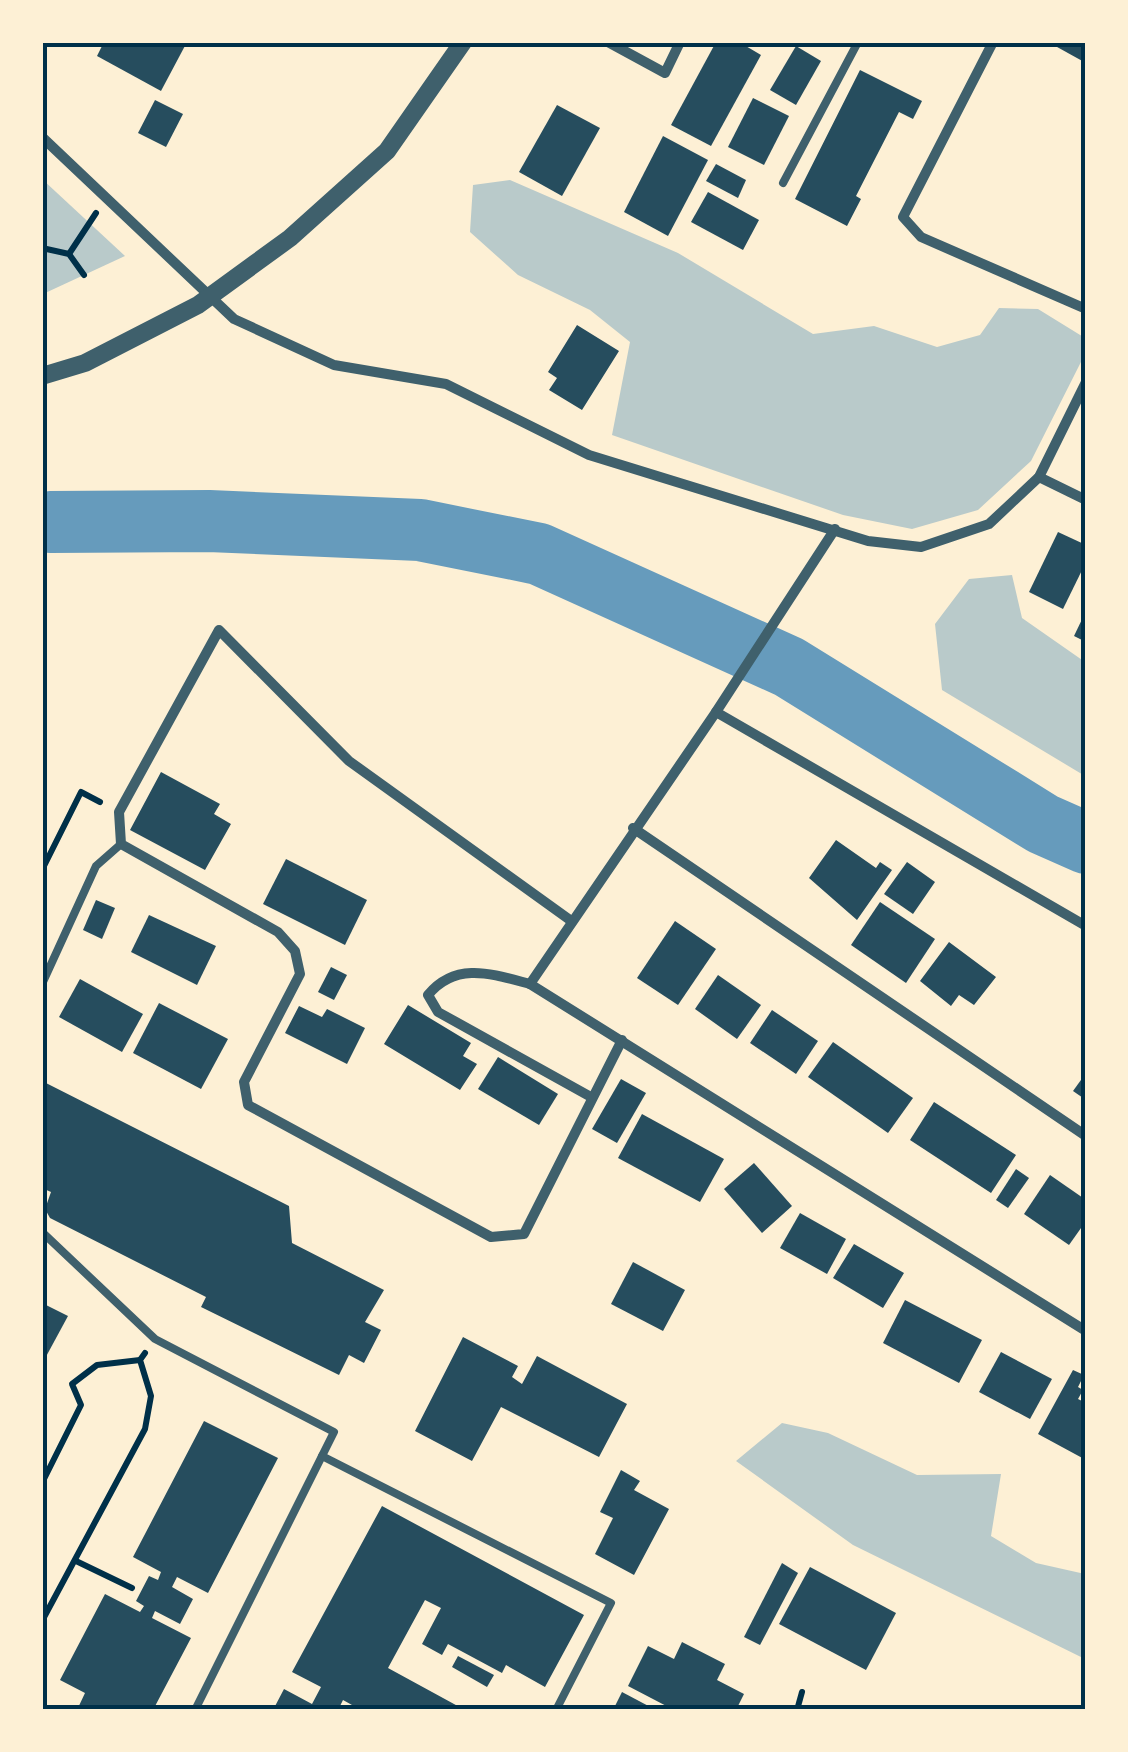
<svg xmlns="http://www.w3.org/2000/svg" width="1128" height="1752" font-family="Lato,sans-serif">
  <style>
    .green { fill: #b9caca }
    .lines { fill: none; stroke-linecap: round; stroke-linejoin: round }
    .river { stroke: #669bbc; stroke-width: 62 }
    .building { fill: #264d5e }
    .path { stroke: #003049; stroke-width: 6 }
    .service { stroke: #3f606c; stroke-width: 8 }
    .minor { stroke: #3f606c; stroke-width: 10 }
    .tertiary { stroke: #3f606c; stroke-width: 18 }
    .neatline { fill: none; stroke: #003049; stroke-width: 4 }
  </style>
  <rect width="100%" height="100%" fill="#fdf0d5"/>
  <g class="green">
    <polygon points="42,179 125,256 43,294 42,294"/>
    <polygon points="510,180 678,253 813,334 874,326 937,347 980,335 999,308 1038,309 1085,338 1085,354 1031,461 978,510 912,529 843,515 612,435 630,342 590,310 518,275 470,232 473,185"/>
    <polygon points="1012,575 1022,618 1085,662 1085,776 942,690 935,624 969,579"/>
    <polygon points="782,1423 828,1433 917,1475 1001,1474 991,1536 1036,1563 1085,1574 1085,1659 853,1545 736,1461"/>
  </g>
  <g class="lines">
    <polyline class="river" points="50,522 209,521 420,530 539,554 789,667 1043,824 1086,843"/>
  </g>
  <g class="building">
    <polygon points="104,42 187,42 161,91 97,56"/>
    <polygon points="716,42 739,42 761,55 711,146 671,125"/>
    <polygon points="1048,42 1086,42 1086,63"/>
    <polygon points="796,46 821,61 796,105 770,90"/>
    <polygon points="860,70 922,101 913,119 899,112 856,196 861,199 847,226 795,199"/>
    <polygon points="753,98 789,116 764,165 728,147"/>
    <polygon points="155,100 183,114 166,147 138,133"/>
    <polygon points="557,105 600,128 562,196 519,172"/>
    <polygon points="663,136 708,160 668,236 624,212"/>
    <polygon points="716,164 746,180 738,198 706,181"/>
    <polygon points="708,192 759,220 743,250 691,222"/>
    <polygon points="577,325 619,351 582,410 549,390 557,378 548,372"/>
    <polygon points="1058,532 1086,545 1086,562 1063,609 1029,592"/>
    <polygon points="1086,611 1086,642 1074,636"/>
    <polygon points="161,772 220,804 214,814 231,824 205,870 130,830"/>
    <polygon points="836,840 876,868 880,862 892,870 857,920 809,878"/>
    <polygon points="286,859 367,900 345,945 263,904"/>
    <polygon points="907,862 935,882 913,914 884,894"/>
    <polygon points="96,900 115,908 102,939 83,930"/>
    <polygon points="880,902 935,939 906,983 851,945"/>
    <polygon points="149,915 216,946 197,985 131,952"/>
    <polygon points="675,921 716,949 678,1005 637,978"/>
    <polygon points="949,942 996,977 974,1005 959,995 951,1006 920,981"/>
    <polygon points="331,967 347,975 334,1000 318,992"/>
    <polygon points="718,975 761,1005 737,1039 695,1009"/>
    <polygon points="80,979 143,1014 122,1052 59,1017"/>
    <polygon points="159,1003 228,1039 201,1089 133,1053"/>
    <polygon points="408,1005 471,1043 463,1056 477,1064 460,1090 384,1044"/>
    <polygon points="299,1006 322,1017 327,1009 365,1028 347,1064 285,1033"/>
    <polygon points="772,1010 818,1041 796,1074 750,1043"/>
    <polygon points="833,1042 913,1098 888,1133 808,1077"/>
    <polygon points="498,1057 558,1094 539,1125 478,1089"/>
    <polygon points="1086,1073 1086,1100 1073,1091"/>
    <polygon points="621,1079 646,1093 617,1143 592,1129"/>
    <polygon points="42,1081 289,1206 292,1243 384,1290 365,1322 381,1330 364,1363 349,1355 339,1375 201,1307 206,1297 50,1218 45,1209 51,1192 42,1188"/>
    <polygon points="934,1102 1016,1155 991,1193 910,1140"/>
    <polygon points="642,1114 724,1159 700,1202 618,1158"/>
    <polygon points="754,1163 792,1206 762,1233 724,1189"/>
    <polygon points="1016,1169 1029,1178 1008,1208 996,1200"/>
    <polygon points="1050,1175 1086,1200 1086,1221 1069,1245 1024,1214"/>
    <polygon points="800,1213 846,1239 827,1274 780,1248"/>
    <polygon points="854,1244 904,1273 883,1308 833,1278"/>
    <polygon points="633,1262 685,1290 663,1331 611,1304"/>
    <polygon points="905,1300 982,1340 959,1383 883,1343"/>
    <polygon points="42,1303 68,1316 42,1364"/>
    <polygon points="463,1337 518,1366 512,1377 522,1384 537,1356 627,1404 599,1457 501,1407 472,1461 415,1431"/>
    <polygon points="1001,1352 1052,1379 1030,1419 979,1392"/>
    <polygon points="1073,1370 1084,1375 1078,1387 1083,1390 1078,1399 1086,1403 1086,1460 1038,1434"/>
    <polygon points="204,1421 278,1458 208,1593 177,1577 172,1587 193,1599 180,1624 155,1611 152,1618 191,1638 153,1710 77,1710 85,1693 60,1680 105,1594 140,1612 144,1606 136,1601 149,1576 158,1580 161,1572 133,1557"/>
    <polygon points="621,1470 640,1481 634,1490 669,1509 634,1575 595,1554 613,1518 600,1512"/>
    <polygon points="382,1506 584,1615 545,1687 506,1665 502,1673 448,1644 442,1655 422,1644 441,1608 425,1600 388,1668 465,1710 361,1710 343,1700 338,1710 273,1710 284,1689 312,1704 321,1687 292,1672"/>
    <polygon points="782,1563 798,1573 760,1645 744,1637"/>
    <polygon points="810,1567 896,1613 866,1670 779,1624"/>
    <polygon points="682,1642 725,1664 717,1680 744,1694 736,1710 674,1710 628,1686 648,1646 674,1659"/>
    <polygon points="458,1656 494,1675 487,1687 452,1667"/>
    <polygon points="622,1692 656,1710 613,1710"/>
  </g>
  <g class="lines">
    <g class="path">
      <polyline points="42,248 69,254 84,275"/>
      <polyline points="69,254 96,213"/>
      <polyline points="42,870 81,792 100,802"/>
      <polyline points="42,1483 81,1405 72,1384 97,1365 140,1360"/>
      <polyline points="76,1561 132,1588"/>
      <polyline points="42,1621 145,1429 151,1396 140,1360 145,1353"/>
      <polyline points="797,1710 802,1692"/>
    </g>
    <g class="service">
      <polyline points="783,183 858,42"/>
      <polyline points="42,984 96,866 121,844"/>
      <polyline points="42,1232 155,1339 334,1432 195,1710"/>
      <polyline points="322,1456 611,1603 556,1710"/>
    </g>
    <g class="minor">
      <polyline points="608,42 665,73 680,42"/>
      <polyline points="993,42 903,217 921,237 1086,309"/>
      <polyline points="42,137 234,319 334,365 446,384 589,455 868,541 921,547 989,524 1039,477 1086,382"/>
      <polyline points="1039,477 1086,500"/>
      <polyline points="716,712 835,529"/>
      <polyline points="633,828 1086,1136"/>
      <polyline points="570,920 349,761 219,630 119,812 121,844 278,932 295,951 300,974 244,1082 248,1105 491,1237 524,1234 622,1040"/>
      <polyline points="530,984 716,712 1086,926"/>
      <path d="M 591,1097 L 438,1012 L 428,995 C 456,961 492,974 530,984 L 1086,1331"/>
    </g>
    <polyline class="tertiary" points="42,376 85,363 198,305 290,238 387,151 463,42"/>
  </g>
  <rect width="1128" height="1752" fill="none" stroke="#fdf0d5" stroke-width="90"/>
  <rect x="45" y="45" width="1038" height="1662" class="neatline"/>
</svg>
